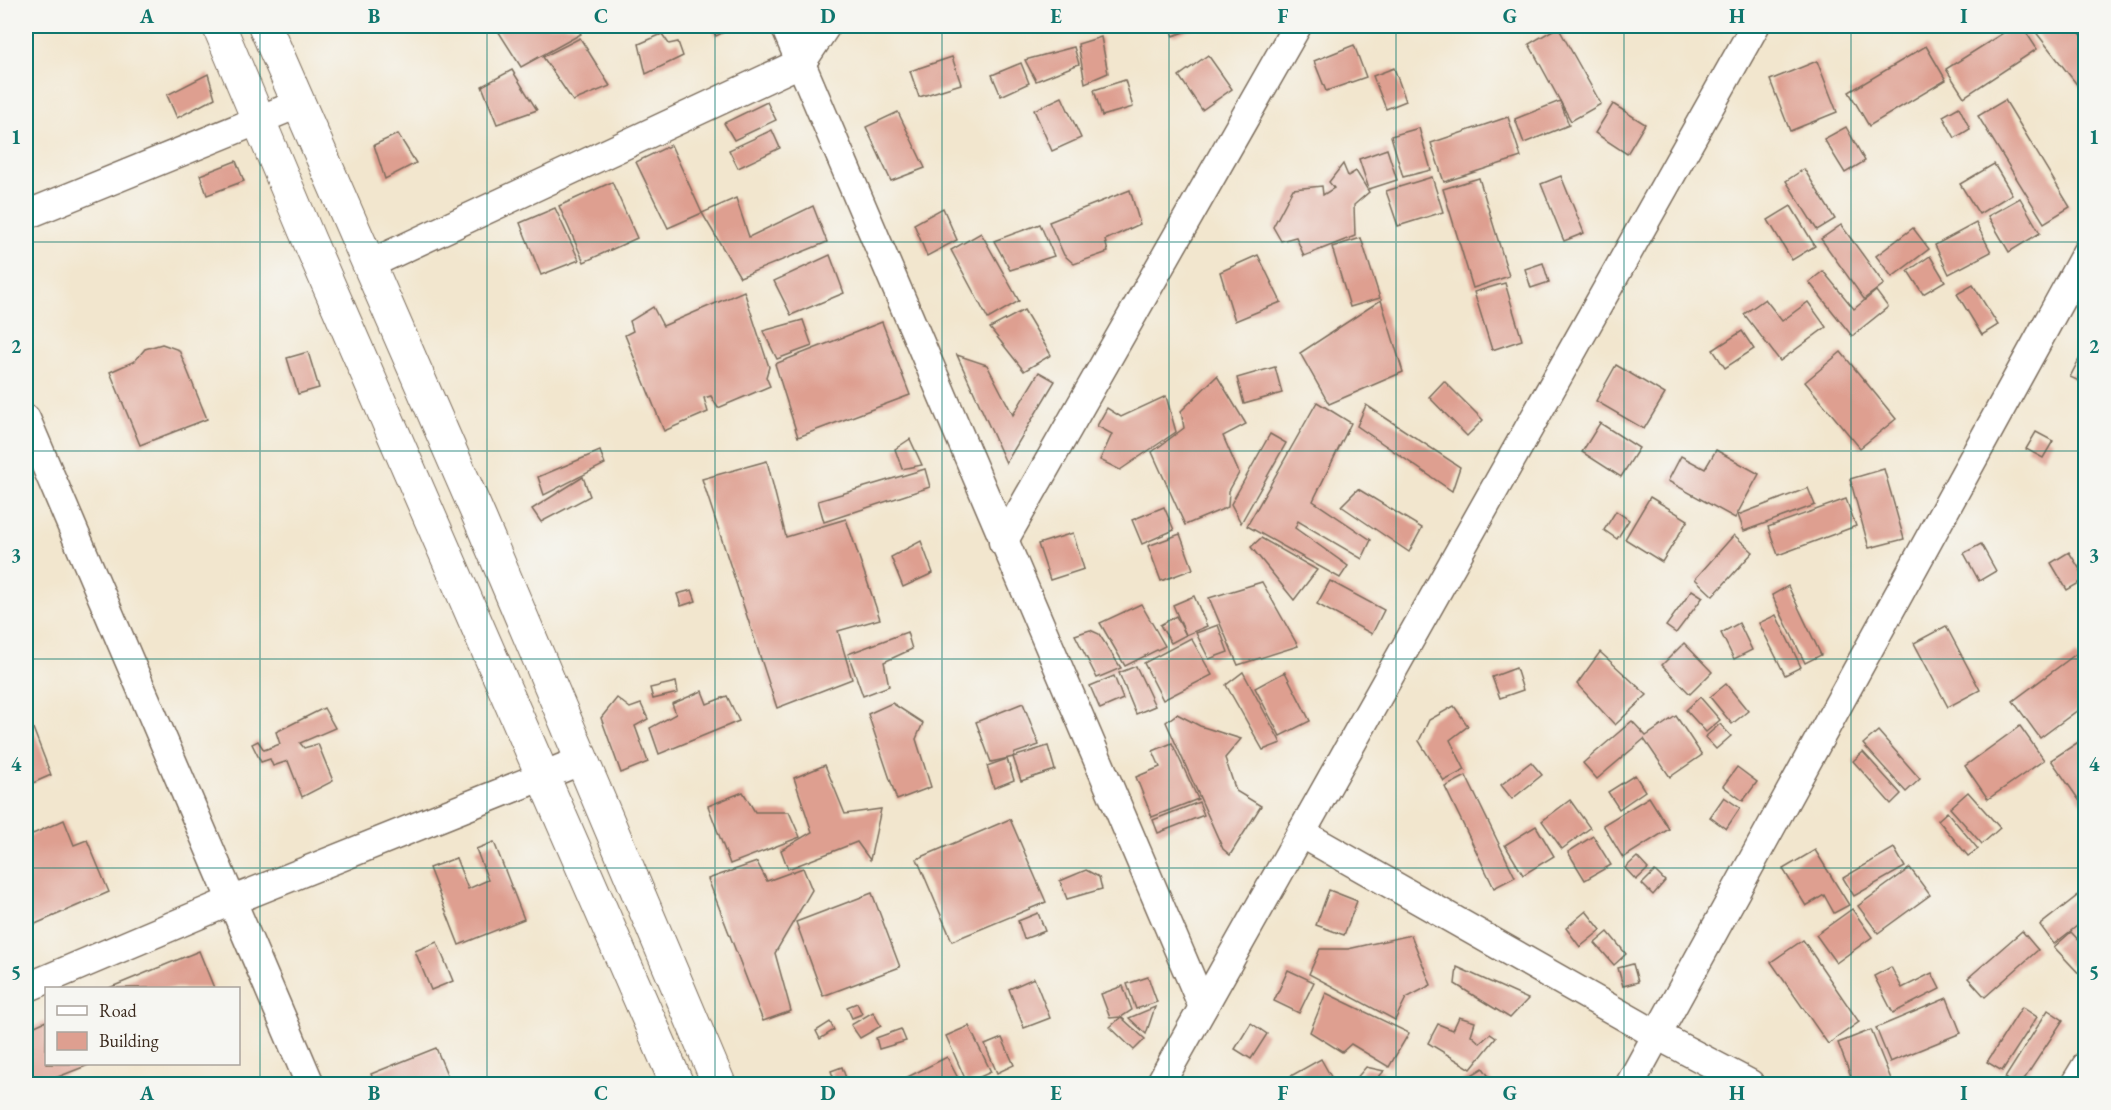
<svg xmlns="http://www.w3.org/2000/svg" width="2111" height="1110" font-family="'EB Garamond',serif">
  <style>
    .building { fill: #de9f90 }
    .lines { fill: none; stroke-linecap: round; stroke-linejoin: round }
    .minor-casing { stroke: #7b6c5c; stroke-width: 31 }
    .tertiary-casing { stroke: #7b6c5c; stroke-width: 35 }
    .minor { stroke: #fff; stroke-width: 28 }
    .tertiary { stroke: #fff; stroke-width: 33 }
    .grid { fill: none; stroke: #0f766e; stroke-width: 1.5; stroke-opacity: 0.55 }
    .neatline { fill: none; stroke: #0f766e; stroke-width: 2 }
    .grid-label { font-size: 20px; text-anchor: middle; font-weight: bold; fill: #0f766e }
  </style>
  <rect width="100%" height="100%" fill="#f6f6f2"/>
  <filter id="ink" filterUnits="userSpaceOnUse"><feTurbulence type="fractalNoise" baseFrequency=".0167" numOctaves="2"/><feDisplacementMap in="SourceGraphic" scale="12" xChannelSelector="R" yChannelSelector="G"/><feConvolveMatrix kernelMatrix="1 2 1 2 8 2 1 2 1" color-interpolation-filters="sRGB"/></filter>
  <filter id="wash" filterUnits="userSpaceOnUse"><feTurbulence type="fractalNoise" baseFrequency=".008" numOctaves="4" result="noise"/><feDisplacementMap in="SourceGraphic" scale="24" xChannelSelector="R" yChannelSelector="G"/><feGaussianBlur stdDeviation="1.35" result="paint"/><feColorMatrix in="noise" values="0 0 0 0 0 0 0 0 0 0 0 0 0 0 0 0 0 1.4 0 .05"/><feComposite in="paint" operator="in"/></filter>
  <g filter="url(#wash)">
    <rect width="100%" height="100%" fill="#f2e6ce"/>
    <g id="blocks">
      <g class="building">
        <polygon points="495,26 576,26 581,34 521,67"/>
        <polygon points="711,26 736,26 716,36"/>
        <polygon points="1169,26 1200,26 1173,36"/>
        <polygon points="2014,26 2022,26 2037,49 1964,97 1946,69"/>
        <polygon points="2031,26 2074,26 2086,40 2086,96"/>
        <polygon points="1558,27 1601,104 1571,121 1529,44"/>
        <polygon points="662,34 669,44 678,42 683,56 646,74 639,44"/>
        <polygon points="1101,37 1108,73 1085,83 1078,44"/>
        <polygon points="580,38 610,86 573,101 543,57"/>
        <polygon points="1354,45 1366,77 1326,91 1314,61"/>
        <polygon points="1926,46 1946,80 1869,126 1849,92"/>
        <polygon points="1074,47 1079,64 1036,81 1025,60"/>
        <polygon points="1208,55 1232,89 1202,110 1179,76"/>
        <polygon points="952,57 961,84 919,97 910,71"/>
        <polygon points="1817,61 1837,112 1790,131 1770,80"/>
        <polygon points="1021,63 1029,83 1001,96 992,75"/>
        <polygon points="1394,68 1406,101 1386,109 1373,76"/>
        <polygon points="512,70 537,110 497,124 482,86"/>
        <polygon points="208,74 215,98 177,118 167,95"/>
        <polygon points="1125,80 1133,107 1102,116 1094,90"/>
        <polygon points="1062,97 1081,138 1052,151 1034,110"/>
        <polygon points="2005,100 2070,207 2044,223 1978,116"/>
        <polygon points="1560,101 1569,125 1524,143 1515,119"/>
        <polygon points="767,102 776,120 734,140 724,123"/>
        <polygon points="1613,104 1645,124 1627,154 1595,133"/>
        <polygon points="1959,107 1970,129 1955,138 1943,116"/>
        <polygon points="898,112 925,168 891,181 866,127"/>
        <polygon points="1508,117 1521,157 1444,182 1431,143"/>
        <polygon points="1846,127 1865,161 1845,173 1824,139"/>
        <polygon points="1419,128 1431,170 1403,177 1391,136"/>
        <polygon points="772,130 780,148 738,168 729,150"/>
        <polygon points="398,134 416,163 385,179 374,145"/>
        <polygon points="671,145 702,213 668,228 636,162"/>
        <polygon points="1387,149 1397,180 1369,189 1359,159"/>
        <polygon points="236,161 244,181 207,195 200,175"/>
        <polygon points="1343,164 1348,176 1356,171 1369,192 1354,205 1355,236 1304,256 1296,237 1281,241 1273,227 1293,189 1322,186 1323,195 1334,188 1329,182"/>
        <polygon points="1994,164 2012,194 1979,214 1960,184"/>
        <polygon points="1804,169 1835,219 1817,230 1786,181"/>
        <polygon points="1561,176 1584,233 1564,241 1541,184"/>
        <polygon points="1432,177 1443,212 1398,226 1386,191"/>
        <polygon points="1479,178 1509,276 1473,288 1443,189"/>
        <polygon points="612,182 637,238 584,262 559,206"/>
        <polygon points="1130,190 1140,224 1105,240 1108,252 1074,264 1064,255 1049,222"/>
        <polygon points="736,198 749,237 813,206 827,242 740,277 702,213"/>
        <polygon points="2020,198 2040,233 2009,252 1988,216"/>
        <polygon points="1791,206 1815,246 1792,260 1768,220"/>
        <polygon points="555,208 579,260 541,275 520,223"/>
        <polygon points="943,208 957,240 927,256 914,224"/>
        <polygon points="1976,223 1991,252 1949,274 1935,245"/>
        <polygon points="1040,224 1054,256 1010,270 994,241"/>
        <polygon points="1841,225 1884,284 1864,299 1821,239"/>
        <polygon points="1913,228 1929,249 1892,277 1876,256"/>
        <polygon points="981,233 1019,301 988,319 951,250"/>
        <polygon points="1361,238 1380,298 1350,307 1332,247"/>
        <polygon points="830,255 844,293 791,315 774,281"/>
        <polygon points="1258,255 1281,302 1235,321 1220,272"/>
        <polygon points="1930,256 1945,281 1923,294 1908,271"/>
        <polygon points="1543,263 1549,282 1531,288 1525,269"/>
        <polygon points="1823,271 1854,309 1876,291 1888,307 1852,336 1809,282"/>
        <polygon points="1505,283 1522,340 1492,350 1474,292"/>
        <polygon points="1973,285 1998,325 1982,335 1957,294"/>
        <polygon points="744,291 769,367 766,377 770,386 718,408 711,396 704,398 708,412 664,431 625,335 633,331 630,321 653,307 663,326"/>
        <polygon points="1765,299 1782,321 1808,302 1826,327 1780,361 1744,314"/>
        <polygon points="1381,300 1403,372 1329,404 1300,353"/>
        <polygon points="1024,310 1051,355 1024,371 990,328"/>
        <polygon points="803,320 812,346 777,359 763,331"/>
        <polygon points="882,322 910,395 798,437 775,364"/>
        <polygon points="1742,331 1754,349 1725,368 1713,350"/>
        <polygon points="162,344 179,350 207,419 140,445 110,372 135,361 145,349"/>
        <polygon points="2086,346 2086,384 2070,377"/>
        <polygon points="308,352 319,388 298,394 287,358"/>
        <polygon points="1841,352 1896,419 1860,448 1805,382"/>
        <polygon points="957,355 987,365 1013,415 1039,372 1055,381 1006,463"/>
        <polygon points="1616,365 1665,394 1644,429 1596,401"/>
        <polygon points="1275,367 1282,393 1244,404 1237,378"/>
        <polygon points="1217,376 1246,424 1223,436 1239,473 1229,491 1228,507 1185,525 1152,452 1184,428 1181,411"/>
        <polygon points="1444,381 1483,420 1467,436 1429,397"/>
        <polygon points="1166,396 1176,432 1120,470 1100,460 1112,434 1097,426 1107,408 1121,417"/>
        <polygon points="1317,402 1351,423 1313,501 1371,540 1362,559 1298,521 1295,528 1348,566 1340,578 1247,526"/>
        <polygon points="1366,405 1460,467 1452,491 1357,426"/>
        <polygon points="1600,423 1639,448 1621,477 1582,452"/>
        <polygon points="2036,432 2053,441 2043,458 2026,449"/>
        <polygon points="1270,434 1286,443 1241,523 1231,504"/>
        <polygon points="910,439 922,465 902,469 895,449"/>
        <polygon points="1716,450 1759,474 1735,518 1668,481 1681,456 1705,469"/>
        <polygon points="600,451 605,464 544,495 538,477"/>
        <polygon points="767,461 786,537 846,519 880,619 838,631 852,679 777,708 702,479"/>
        <polygon points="925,469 930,487 824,522 818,501"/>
        <polygon points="1884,469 1904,539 1869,548 1850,479"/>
        <polygon points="583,477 590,496 541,522 532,509"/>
        <polygon points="1808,488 1815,505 1744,531 1738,515"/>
        <polygon points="1358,489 1422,528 1409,552 1341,506"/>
        <polygon points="1650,497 1688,520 1662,562 1625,539"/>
        <polygon points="1846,499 1856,526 1778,555 1768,527"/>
        <polygon points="1164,507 1174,530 1142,544 1132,520"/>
        <polygon points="1616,511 1629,520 1617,539 1604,530"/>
        <polygon points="1073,533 1084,569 1050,580 1038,544"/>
        <polygon points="1180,534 1193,569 1161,581 1148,546"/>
        <polygon points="1734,535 1753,552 1713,596 1695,579"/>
        <polygon points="1261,538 1317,570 1294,600 1251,547"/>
        <polygon points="921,541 933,573 903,587 891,557"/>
        <polygon points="1981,544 1996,571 1979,581 1964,553"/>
        <polygon points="2069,552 2086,579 2067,590 2051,563"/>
        <polygon points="1330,581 1384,610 1372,634 1317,604"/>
        <polygon points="1262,582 1298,646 1238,665 1209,598"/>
        <polygon points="1788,586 1821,655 1805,663 1772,595"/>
        <polygon points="692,590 696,601 681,606 677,594"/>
        <polygon points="1692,590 1703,597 1676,633 1666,626"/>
        <polygon points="1194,596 1207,626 1186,635 1173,605"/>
        <polygon points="1141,604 1165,646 1125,666 1100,623"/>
        <polygon points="1776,615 1801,667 1785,675 1759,623"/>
        <polygon points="1176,616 1186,635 1171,643 1160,625"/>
        <polygon points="1739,623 1752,650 1734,659 1721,633"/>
        <polygon points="1218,625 1228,652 1209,659 1196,633"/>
        <polygon points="1946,626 1980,690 1948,707 1914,643"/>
        <polygon points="1090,630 1099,634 1121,668 1097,678 1075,635"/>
        <polygon points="907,632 912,649 884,662 889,686 863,696 848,654"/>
        <polygon points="1191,638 1212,675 1163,700 1144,663"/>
        <polygon points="1684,643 1712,672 1690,694 1662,665"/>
        <polygon points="1600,652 1647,695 1615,725 1577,684"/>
        <polygon points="2076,654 2086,666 2086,704 2040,738 2013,701"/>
        <polygon points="1136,666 1155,706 1136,714 1119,673"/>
        <polygon points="1516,668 1523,690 1500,698 1492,677"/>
        <polygon points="1243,672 1281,743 1263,750 1226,685"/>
        <polygon points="1285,672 1310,721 1280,736 1255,688"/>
        <polygon points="1114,676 1123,699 1100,709 1090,686"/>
        <polygon points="676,682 678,693 653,699 650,688"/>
        <polygon points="1726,684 1748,711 1732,724 1710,697"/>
        <polygon points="702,691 707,704 727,696 739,721 659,754 650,728 676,714 672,704"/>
        <polygon points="1700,697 1720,720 1706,732 1686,710"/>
        <polygon points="617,698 630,708 641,704 648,719 635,726 648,762 621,773 601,718"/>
        <polygon points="892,703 923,723 916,739 931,787 897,800 868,714"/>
        <polygon points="1023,703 1039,745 1015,753 1013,757 991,762 976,722"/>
        <polygon points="1454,706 1468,726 1450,740 1465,770 1444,781 1419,741 1429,720"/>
        <polygon points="324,708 335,728 300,743 304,748 318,744 333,781 302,797 288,761 273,766 270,759 261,762 252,744 258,741 264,750 280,744 276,732"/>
        <polygon points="26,710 51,775 26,786"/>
        <polygon points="1177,714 1200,726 1241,739 1225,758 1236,791 1261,806 1230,855 1223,849 1166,722"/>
        <polygon points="1676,716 1702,755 1670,777 1644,739 1597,779 1583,763 1632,721 1646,736"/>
        <polygon points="1720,724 1731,736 1716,749 1705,737"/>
        <polygon points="2020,726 2044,760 1988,799 1965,766"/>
        <polygon points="1878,731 1920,779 1906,792 1863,744"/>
        <polygon points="2086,737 2086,810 2051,760"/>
        <polygon points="1172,743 1198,799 1152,817 1136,777 1160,767 1153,751"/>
        <polygon points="1048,746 1055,770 1021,781 1013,757"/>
        <polygon points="1863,752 1901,794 1891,804 1853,761"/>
        <polygon points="1007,759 1014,780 994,788 987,766"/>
        <polygon points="1531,762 1542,775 1512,799 1501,785"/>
        <polygon points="825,765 845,814 881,809 870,860 857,842 788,869 781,850 812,832 794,778"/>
        <polygon points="1737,767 1757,782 1743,801 1723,786"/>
        <polygon points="1635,775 1645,791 1619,809 1608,792"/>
        <polygon points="1466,776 1515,877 1494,888 1445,787"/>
        <polygon points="743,792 755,812 789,812 800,837 730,864 708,806"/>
        <polygon points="1968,792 2000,828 1982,844 1950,808"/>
        <polygon points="1649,797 1669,829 1623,858 1603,825"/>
        <polygon points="1724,797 1740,808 1726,829 1710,817"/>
        <polygon points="1570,800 1590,828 1562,849 1542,821"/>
        <polygon points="1199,802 1204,815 1158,833 1153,820"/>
        <polygon points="1947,812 1978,849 1968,856 1938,820"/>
        <polygon points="1010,819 1046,902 952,941 917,859"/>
        <polygon points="64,820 74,845 87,840 109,892 26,928 26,837"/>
        <polygon points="1536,826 1554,856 1523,875 1505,845"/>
        <polygon points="1593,836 1611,865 1585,880 1568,852"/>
        <polygon points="494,842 524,919 459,945 429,868 456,858 468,889 488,880 476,849"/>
        <polygon points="1894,848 1905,867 1854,896 1843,878"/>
        <polygon points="1815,850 1849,905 1834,913 1824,895 1806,906 1783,869"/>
        <polygon points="1637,857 1648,869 1636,880 1625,868"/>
        <polygon points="757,862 767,881 803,868 812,890 775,953 791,1011 763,1021 708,879"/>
        <polygon points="1910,868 1930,895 1878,933 1858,906"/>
        <polygon points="1086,870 1099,877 1102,889 1067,899 1060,881"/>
        <polygon points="1655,871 1665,881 1653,895 1642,884"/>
        <polygon points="2086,889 2086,919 2054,944 2040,925"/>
        <polygon points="1329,890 1357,901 1344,935 1316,925"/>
        <polygon points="872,893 900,967 823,996 796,922"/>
        <polygon points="1852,909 1872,937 1836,963 1816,935"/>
        <polygon points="1586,911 1601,930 1580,947 1566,928"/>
        <polygon points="1038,913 1045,931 1024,939 1018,921"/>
        <polygon points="2022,931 2038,950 1985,997 1968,978"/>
        <polygon points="1608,932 1626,954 1614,965 1595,943"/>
        <polygon points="2071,932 2086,948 2086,981 2054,947"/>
        <polygon points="1411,935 1431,985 1406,998 1395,1020 1309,974 1320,949 1348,949"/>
        <polygon points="1803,940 1859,1022 1828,1044 1771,962"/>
        <polygon points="437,942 453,981 431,990 415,951"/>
        <polygon points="199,951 214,988 109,988"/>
        <polygon points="1633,964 1638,982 1623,986 1618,968"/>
        <polygon points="1457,967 1528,999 1510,1018 1455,984"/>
        <polygon points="1891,967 1902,988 1932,973 1940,989 1893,1013 1874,976"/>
        <polygon points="1288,970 1314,982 1299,1013 1274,1001"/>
        <polygon points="1148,977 1157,1002 1136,1009 1127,984"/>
        <polygon points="1034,978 1050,1018 1024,1028 1009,989"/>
        <polygon points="1123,986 1132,1010 1121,1017 1145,1039 1134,1050 1110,1027 1121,1017 1110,1018 1101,994"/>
        <polygon points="1326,993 1409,1033 1389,1067 1351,1044 1342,1052 1310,1032"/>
        <polygon points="1947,998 1961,1033 1890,1062 1876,1028"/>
        <polygon points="857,1003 862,1014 852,1018 847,1007"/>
        <polygon points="1155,1007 1146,1034 1129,1018"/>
        <polygon points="2022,1007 2037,1017 2002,1071 1987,1062"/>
        <polygon points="2048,1010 2063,1020 2021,1084 2015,1084 2005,1078"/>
        <polygon points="873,1012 881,1026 860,1038 851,1025"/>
        <polygon points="1459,1017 1475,1022 1471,1035 1480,1043 1490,1034 1496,1038 1471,1069 1428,1043 1438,1024 1453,1030"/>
        <polygon points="46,1021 46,1064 91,1064 40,1084 26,1084 26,1030"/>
        <polygon points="830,1022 834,1030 820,1039 816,1031"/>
        <polygon points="1251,1023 1267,1034 1251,1059 1235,1049"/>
        <polygon points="969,1026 991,1072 967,1083 946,1036"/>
        <polygon points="901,1029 906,1041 879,1049 876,1038"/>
        <polygon points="1871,1030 1893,1084 1854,1084 1838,1043"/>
        <polygon points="1002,1038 1014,1065 997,1073 985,1045"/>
        <polygon points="436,1048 451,1084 375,1084 371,1074"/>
        <polygon points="947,1057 961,1084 894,1084"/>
        <polygon points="1321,1059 1335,1084 1293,1084 1289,1077"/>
        <polygon points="842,1067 846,1078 835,1082 831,1071"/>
        <polygon points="1366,1067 1384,1071 1373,1084 1346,1084 1355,1080"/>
        <polygon points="1483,1068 1494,1084 1457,1084"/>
      </g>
    </g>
  </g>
  <g filter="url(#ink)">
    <use href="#blocks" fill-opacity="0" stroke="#7b6c5c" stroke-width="1.5"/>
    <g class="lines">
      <g class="minor-casing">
        <g id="minor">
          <polyline points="785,26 1203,1007"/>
          <polyline points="26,215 298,104"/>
          <polyline points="370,264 802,62 826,26"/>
          <polyline points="26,419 310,1084"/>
          <polyline points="1003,542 1297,26"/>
          <polyline points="1301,833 1657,1035 1750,1084"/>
          <polyline points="26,988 231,901 580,761"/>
          <polyline points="1160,1084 1755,26"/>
          <polyline points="1630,1084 2086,253"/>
          <polyline points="2075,1084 2086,1066"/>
        </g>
      </g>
      <g class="tertiary-casing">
        <g id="tertiary">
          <polyline points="219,26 309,240 677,1084"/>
          <polyline points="265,26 480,519 719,1084"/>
        </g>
      </g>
      <use href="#minor" class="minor"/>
      <use href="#tertiary" class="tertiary"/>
    </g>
  </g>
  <path class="grid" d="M 260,26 L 260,1084M 487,26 L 487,1084M 715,26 L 715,1084M 942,26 L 942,1084M 1169,26 L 1169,1084M 1396,26 L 1396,1084M 1624,26 L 1624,1084M 1851,26 L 1851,1084M 26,242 L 2086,242M 26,451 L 2086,451M 26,659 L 2086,659M 26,868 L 2086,868"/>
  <rect width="2111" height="1110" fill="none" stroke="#f6f6f2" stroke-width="66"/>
  <rect x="45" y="987" width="195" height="78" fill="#f6f6f2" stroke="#aba49d" stroke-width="1.5"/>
  <rect x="57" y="1006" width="30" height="9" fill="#ffffff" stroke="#aba49d" stroke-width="1.5"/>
  <text x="99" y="1017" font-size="18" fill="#3b2a1e">Road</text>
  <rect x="57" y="1032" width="30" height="18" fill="#de9f90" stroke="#aba49d" stroke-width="1.5"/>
  <text x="99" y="1047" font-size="18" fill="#3b2a1e">Building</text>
  <rect x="33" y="33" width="2045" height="1044" class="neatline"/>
  <g class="grid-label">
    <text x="147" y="23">A</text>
    <text x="374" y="23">B</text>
    <text x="601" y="23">C</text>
    <text x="828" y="23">D</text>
    <text x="1056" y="23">E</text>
    <text x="1283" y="23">F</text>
    <text x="1510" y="23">G</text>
    <text x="1737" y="23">H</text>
    <text x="1964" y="23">I</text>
    <text x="16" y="144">1</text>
    <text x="2094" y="144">1</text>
    <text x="16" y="353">2</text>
    <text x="2094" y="353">2</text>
    <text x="16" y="562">3</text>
    <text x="2094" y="562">3</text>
    <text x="16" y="771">4</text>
    <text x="2094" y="771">4</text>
    <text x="16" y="979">5</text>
    <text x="2094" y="979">5</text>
    <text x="147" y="1100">A</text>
    <text x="374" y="1100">B</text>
    <text x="601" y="1100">C</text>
    <text x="828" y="1100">D</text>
    <text x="1056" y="1100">E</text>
    <text x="1283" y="1100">F</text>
    <text x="1510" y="1100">G</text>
    <text x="1737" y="1100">H</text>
    <text x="1964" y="1100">I</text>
  </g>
</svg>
